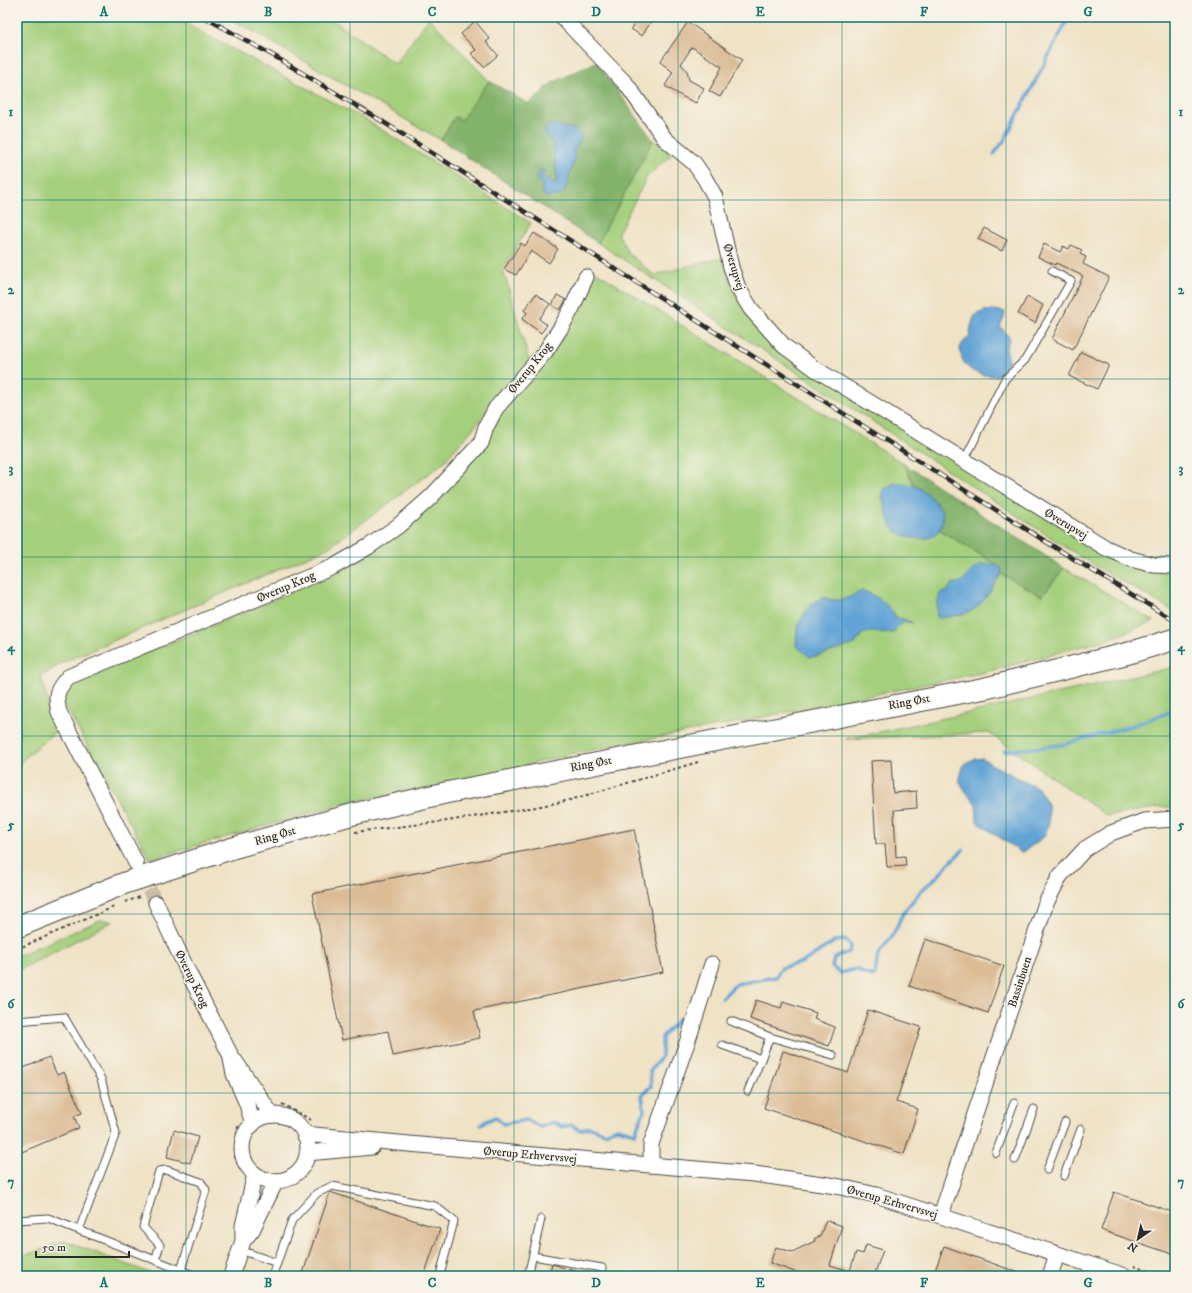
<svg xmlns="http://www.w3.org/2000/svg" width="1192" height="1293" font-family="'IM FELL DW Pica',serif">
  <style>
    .green { fill: #a4cf7b; stroke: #687d53 }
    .forest { fill: #83b26b; stroke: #576e4b }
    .water { fill: #61a3d5; stroke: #466780 }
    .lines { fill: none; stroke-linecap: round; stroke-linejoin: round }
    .stream { stroke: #61a3d5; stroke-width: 3.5 }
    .building { fill: #dcbc95 }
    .minor-tunnel { stroke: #c8bda6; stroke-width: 15; stroke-dasharray: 15 8; stroke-linecap: butt }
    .service-casing { stroke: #484642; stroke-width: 9 }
    .minor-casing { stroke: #484642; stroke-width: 17 }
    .secondary-casing { stroke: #484642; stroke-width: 23 }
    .path { stroke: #484642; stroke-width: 2; stroke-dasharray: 3 3; stroke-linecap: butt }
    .service { stroke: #fff; stroke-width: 7 }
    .minor { stroke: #fff; stroke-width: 15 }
    .secondary { stroke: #fff; stroke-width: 21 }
    .rail-casing { stroke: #2b2b2b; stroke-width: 4.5 }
    .rail { stroke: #f7f3e8; stroke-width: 3; stroke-dasharray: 9; stroke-linecap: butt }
    .grid { fill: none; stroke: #0f766e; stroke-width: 1; stroke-opacity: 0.55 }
    .labels { text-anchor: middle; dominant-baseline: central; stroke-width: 3; stroke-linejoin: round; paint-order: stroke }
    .street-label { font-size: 12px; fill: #2b2b2b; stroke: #f7f3e8 }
    .neatline { fill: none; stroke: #0f766e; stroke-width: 1.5 }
    .grid-label { font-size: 13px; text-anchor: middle; font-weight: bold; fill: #0f766e }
  </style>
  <rect width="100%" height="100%" fill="#f7f3e8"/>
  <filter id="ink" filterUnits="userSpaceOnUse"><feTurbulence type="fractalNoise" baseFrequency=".025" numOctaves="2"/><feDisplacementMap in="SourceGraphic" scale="8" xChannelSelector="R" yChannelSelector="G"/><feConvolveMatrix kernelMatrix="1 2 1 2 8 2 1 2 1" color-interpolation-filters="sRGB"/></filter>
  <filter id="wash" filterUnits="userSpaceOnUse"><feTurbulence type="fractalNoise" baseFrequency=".012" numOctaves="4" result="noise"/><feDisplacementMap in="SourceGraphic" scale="16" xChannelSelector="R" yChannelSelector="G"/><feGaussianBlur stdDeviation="0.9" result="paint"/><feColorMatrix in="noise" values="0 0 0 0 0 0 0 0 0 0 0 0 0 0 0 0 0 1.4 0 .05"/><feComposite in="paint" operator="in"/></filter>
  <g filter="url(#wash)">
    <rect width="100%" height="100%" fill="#efe2c5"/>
    <g class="green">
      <polygon points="17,17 173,17 366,120 531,223 503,269 530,363 443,463 328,548 62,663 41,677 56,731 17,765"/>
      <polygon points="228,17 328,17 395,64 429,18 489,81 461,121 455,117 441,140"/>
      <polygon points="653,140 672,154 647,177 618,233 628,253 654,275 721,258 737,297 780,349 1106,554 1175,572 1175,612 1084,559 598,243"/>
      <polygon points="587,266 904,464 914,485 943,518 940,530 997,565 1042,596 1064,568 1154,621 1109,639 986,672 714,727 575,753 433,789 353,801 150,859 62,700 65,690 73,682 265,604 366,556 489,429 546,355"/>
      <polygon points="1175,667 1175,807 1161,807 1107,816 989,733 846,739 987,709"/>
      <polygon points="100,920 114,921 17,971 17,956"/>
      <polygon points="65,1241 158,1276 17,1276 17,1258"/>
    </g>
    <g class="forest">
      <polygon points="596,62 653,140 598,243 441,140 455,117 461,120 489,81 529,104 552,83"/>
      <polygon points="904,464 1064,568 1042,596 1001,574 1002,569 997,565 940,530 943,518 942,509 923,490 914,485"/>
    </g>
    <g class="water">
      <polygon points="553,124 574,129 579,133 581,136 580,142 574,150 575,158 565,191 561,195 547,197 542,193 542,184 537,179 540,170 544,170 545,173 541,176 541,178 547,178 553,184 555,184 557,179 553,148 553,143 545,134 545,129 547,126"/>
      <path d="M 995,310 L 1005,312 L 1004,318 L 1000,326 L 1010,338 L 1006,347 L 1009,361 L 1005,367 L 997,376 C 976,376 960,369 960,346 L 969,336 L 972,323 L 975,315 L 984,311 Z"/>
      <path d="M 904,483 C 917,485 926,491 935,502 C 941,509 945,514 942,524 C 940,528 938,533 933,536 C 923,542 904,537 895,530 C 890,526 888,517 886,511 C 884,504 882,497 882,490 L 893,484 Z"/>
      <path d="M 983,564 L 997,565 L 1002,569 L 1001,574 C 994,585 983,606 971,611 C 961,616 948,617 937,618 C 936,610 937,600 941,592 L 946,592 L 953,583 C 963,585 967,574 974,569 C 977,566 980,565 983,564 Z"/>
      <path d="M 862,591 C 876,594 890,606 897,618 L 906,620 L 913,623 C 902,621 898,624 893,633 L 871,632 L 862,634 L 855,644 L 818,656 L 810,657 L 796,646 C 797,641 796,635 797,630 C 800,618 811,600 824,598 C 828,597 829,600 833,600 C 844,601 853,595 862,591 Z"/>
      <polygon points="983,758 991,764 1038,788 1048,804 1049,823 1045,836 1022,853 977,822 976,804 966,792 959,781 964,764 974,759"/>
    </g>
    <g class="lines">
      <g class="stream">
        <polyline points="994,154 1004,141 1069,17"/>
        <polyline points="1004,751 1061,745 1131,726 1175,710"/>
        <polyline points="722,998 736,984 776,977 781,968 803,962 835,941 845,940 851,946 849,952 834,958 832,967 840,973 857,969 863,973 873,976 875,974 878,955 892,936 897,927 901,917 906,909 921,891 939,875 945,867 963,850"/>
        <polyline points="481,1124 495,1117 503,1124 526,1120 541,1127 553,1122 562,1127 572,1125 580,1130 589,1127 605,1133 617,1128 635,1133 644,1111 642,1095 651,1086 650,1071 662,1056 662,1037 680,1018"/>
      </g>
    </g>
    <g id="blocks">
      <g class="building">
        <polygon points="639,17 654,17 642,36 631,29"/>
        <polygon points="475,21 490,39 486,42 498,55 484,67 471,53 476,50 461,34"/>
        <polygon points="688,22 742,60 720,97 709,91 722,67 692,47 681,64 687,71 689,80 704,88 696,103 683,97 665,86 673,72 660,62"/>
        <polygon points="984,228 1007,240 1002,251 978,239"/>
        <polygon points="534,233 558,249 549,263 531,251 516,275 504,269 521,243 525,246"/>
        <polygon points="1044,244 1060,252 1063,246 1069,249 1071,245 1082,250 1080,254 1086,257 1083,264 1109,277 1073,350 1052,339 1083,276 1056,263 1055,265 1038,257"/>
        <polygon points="536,294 550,304 539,319 547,325 541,333 522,319 527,313 524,310"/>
        <polygon points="557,295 566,300 560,310 552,305"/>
        <polygon points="1027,297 1043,305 1035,323 1018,314"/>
        <polygon points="1081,352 1109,365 1097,389 1069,376"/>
        <polygon points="891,760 893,793 916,791 917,808 894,810 896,857 905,856 906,866 887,867 885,844 876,844 871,761"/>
        <polygon points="634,829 663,972 474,1011 480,1038 393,1056 388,1031 342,1040 312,894"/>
        <polygon points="925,939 1004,966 988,1013 909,986"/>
        <polygon points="756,1000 781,1008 783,1002 816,1013 814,1019 835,1027 829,1046 750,1019"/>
        <polygon points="868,1010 921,1027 896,1102 918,1109 904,1154 764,1108 783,1051 848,1073"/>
        <polygon points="49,1057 57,1075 64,1072 82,1113 74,1116 79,1128 17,1154 17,1071"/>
        <polygon points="174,1130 198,1137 190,1163 167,1157"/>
        <polygon points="330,1192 440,1229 424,1276 302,1276"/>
        <polygon points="1114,1192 1175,1213 1175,1255 1101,1230"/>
        <polygon points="826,1220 842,1226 830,1265 850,1271 856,1252 863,1254 866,1245 883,1250 874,1276 804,1276 803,1275 770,1263 776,1247 792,1252 815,1241 814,1239 820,1236"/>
        <polygon points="944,1246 1025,1275 1025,1276 933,1276"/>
        <polygon points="552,1264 584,1274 584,1276 548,1276"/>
      </g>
    </g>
  </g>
  <g filter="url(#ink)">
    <use href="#blocks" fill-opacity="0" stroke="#484642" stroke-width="1"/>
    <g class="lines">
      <polyline class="minor-tunnel" points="139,869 156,903"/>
      <g class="service-casing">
        <g id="service">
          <polyline points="964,461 1005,379 1025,360 1071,281 1052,271"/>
          <polyline points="17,1021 64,1017 101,1079 116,1133 79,1230"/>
          <polyline points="731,1021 770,1037"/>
          <polyline points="722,1045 761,1059"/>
          <polyline points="748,1091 770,1037 833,1055"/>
          <polyline points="996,1153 1014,1103"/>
          <polyline points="1015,1160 1034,1109"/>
          <polyline points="1047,1170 1065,1122"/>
          <polyline points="1064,1176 1081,1129"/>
          <polyline points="17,1220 48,1218 196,1276"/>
          <polyline points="240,1250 277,1263 272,1276"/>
          <polyline points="533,1256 602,1268"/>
          <polyline points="155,1260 160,1245 143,1227 159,1171 167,1170 201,1182 206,1190 181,1270"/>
          <polyline points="277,1263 292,1220 317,1193 332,1186 435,1206 454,1221 440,1275"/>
          <polyline points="528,1276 541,1219"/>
        </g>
      </g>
      <g class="minor-casing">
        <g id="minor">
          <polyline points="562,17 627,85 665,139 694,163 705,179 715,197 731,267 738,288 751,309 768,328 784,346 814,368 1106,548 1131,559 1154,565 1175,566"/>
          <path d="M 136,863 L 59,712 C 55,694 56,691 68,677 L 333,567 L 368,547 L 398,526 L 430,498 L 481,443 L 486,427 L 496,408 L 545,352 L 560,329 L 572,308 L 586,277"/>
          <polyline points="156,903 190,976 230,1054 234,1074 247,1104 253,1124"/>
          <polyline points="235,1061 272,1115"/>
          <circle cx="275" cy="1148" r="33"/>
          <polyline points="304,1134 409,1144 754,1174 836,1186 876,1195 1125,1276"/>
          <polyline points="307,1153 372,1147"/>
          <polyline points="651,1165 651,1144 688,1040 712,964"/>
          <polyline points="941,1215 1046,903 1060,876 1085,849 1111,833 1144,821 1175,819"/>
          <polyline points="243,1241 243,1226 255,1174"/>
          <polyline points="231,1276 243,1241 252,1230 276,1181"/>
          <polyline points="1050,1276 1057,1254"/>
        </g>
      </g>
      <g class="secondary-casing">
        <polyline id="secondary" points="17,927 125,883 233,848 354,814 445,793 986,688 1129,653 1175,639"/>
      </g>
      <g class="path">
        <polyline points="355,832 447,821 536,807 570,800 698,762"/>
        <polyline points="125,902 140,897"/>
        <polyline points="17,949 116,906"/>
        <polyline points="282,1104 313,1121"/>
        <polyline points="238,1126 235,1145 235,1157 241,1172"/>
        <polyline points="1134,1266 1165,1276"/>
      </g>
      <use href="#service" class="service"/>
      <use href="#minor" class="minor"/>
      <use href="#secondary" class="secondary"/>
      <g class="rail-casing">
        <polyline id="rail" points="204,17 274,56 380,120 1056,548 1175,621"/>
      </g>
      <use href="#rail" class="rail"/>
    </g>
  </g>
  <path class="grid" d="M 186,17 L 186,1276M 350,17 L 350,1276M 514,17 L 514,1276M 678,17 L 678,1276M 842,17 L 842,1276M 1006,17 L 1006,1276M 17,200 L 1175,200M 17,379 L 1175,379M 17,557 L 1175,557M 17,736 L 1175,736M 17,914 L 1175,914M 17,1093 L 1175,1093"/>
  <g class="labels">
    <g class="street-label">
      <text transform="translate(734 267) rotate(73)">Øverupvej</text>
      <text transform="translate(530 368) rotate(-51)">Øverup Krog</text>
      <text transform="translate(1066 524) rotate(31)">Øverupvej</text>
      <text transform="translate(286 587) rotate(-23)">Øverup Krog</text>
      <text transform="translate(909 702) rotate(-11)">Ring Øst</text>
      <text transform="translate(591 764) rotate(-11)">Ring Øst</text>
      <text transform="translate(275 836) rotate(-16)">Ring Øst</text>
      <text transform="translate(192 979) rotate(64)">Øverup Krog</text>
      <text transform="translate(1020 982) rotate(-72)">Bassinbuen</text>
      <text transform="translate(530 1155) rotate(5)">Øverup Erhvervsvej</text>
      <text transform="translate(892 1202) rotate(16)">Øverup Erhvervsvej</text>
    </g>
  </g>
  <rect width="1192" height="1293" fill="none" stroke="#f7f3e8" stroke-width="44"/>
  <g transform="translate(1138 1239) rotate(214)" stroke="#f7f3e8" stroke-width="3" paint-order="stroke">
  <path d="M0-3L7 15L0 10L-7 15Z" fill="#2b2b2b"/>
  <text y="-6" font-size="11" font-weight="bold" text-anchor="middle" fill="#2b2b2b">N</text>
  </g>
  <path d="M36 1251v6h93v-6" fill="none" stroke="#2b2b2b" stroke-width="2"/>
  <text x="42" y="1251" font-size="12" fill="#2b2b2b" stroke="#f7f3e8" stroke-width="3" paint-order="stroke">50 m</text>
  <rect x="22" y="22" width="1148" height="1249" class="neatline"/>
  <g class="grid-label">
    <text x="104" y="16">A</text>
    <text x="268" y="16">B</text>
    <text x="432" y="16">C</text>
    <text x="596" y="16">D</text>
    <text x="760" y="16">E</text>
    <text x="924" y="16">F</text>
    <text x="1088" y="16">G</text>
    <text x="11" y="116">1</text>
    <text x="1181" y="116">1</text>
    <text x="11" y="294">2</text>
    <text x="1181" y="294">2</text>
    <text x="11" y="473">3</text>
    <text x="1181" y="473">3</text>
    <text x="11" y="651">4</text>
    <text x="1181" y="651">4</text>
    <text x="11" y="829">5</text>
    <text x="1181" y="829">5</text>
    <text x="11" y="1008">6</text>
    <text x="1181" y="1008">6</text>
    <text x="11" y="1186">7</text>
    <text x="1181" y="1186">7</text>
    <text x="104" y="1287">A</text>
    <text x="268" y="1287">B</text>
    <text x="432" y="1287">C</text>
    <text x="596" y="1287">D</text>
    <text x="760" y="1287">E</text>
    <text x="924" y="1287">F</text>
    <text x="1088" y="1287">G</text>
  </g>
</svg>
